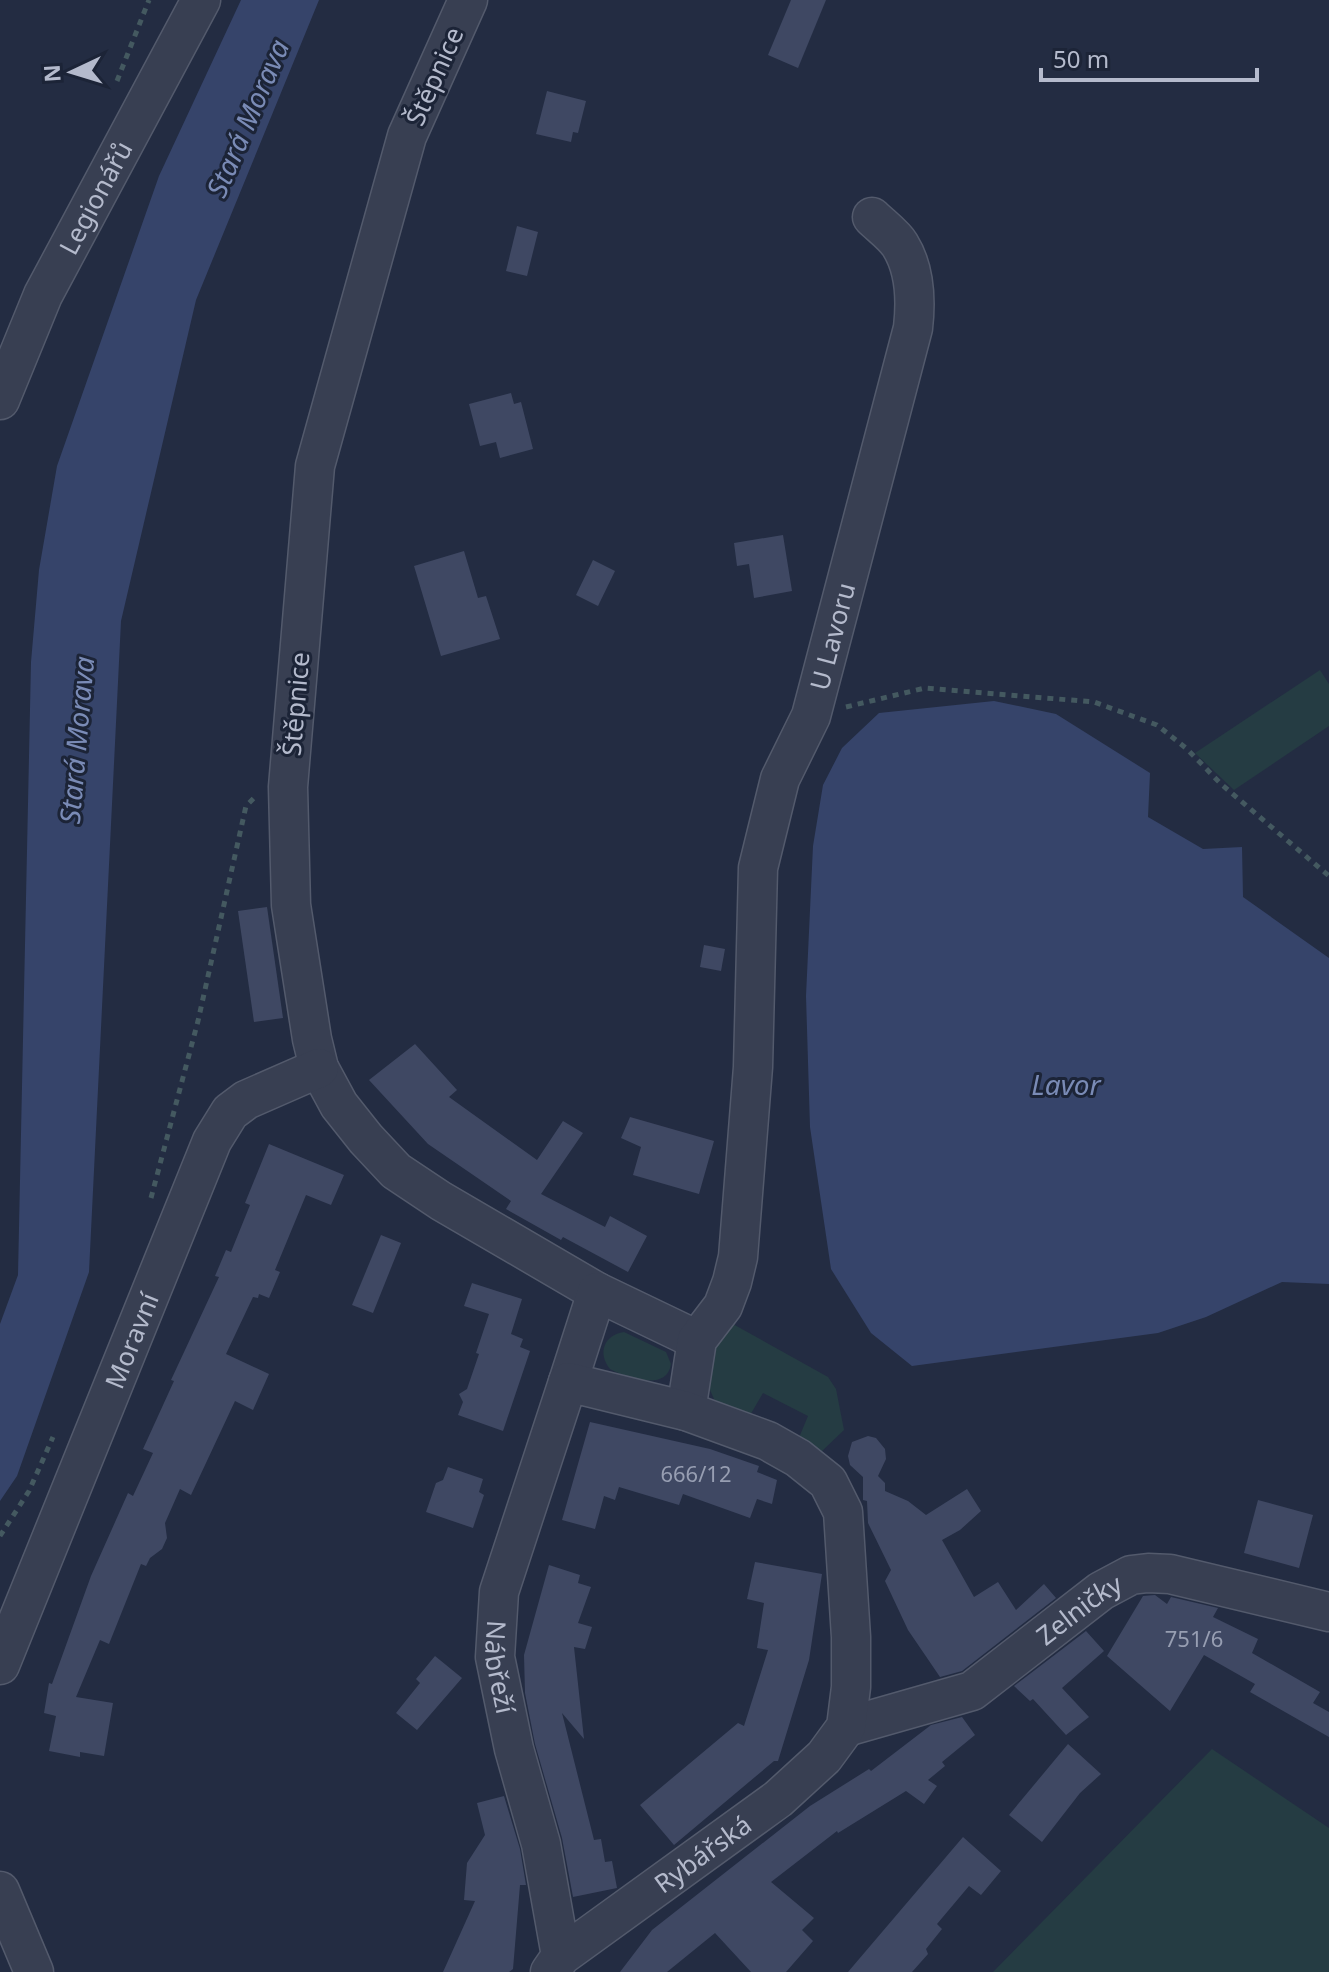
<svg xmlns="http://www.w3.org/2000/svg" width="1329" height="1972" font-family="'Noto Sans',sans-serif">
  <style>
    .green { fill: #253c43 }
    .water { fill: #36446a }
    .building { fill: #3f4863 }
    .lines { fill: none; stroke-linecap: round; stroke-linejoin: round }
    .minor-casing { stroke: #535a6c; stroke-width: 41 }
    .path { stroke: #445960; stroke-width: 5; stroke-dasharray: 6 6; stroke-linecap: butt }
    .minor { stroke: #383f52; stroke-width: 38 }
    .labels { text-anchor: middle; dominant-baseline: central; stroke-width: 6; stroke-linejoin: round; paint-order: stroke }
    .number-label { font-size: 22px; fill: #979eb2 }
    .street-label { font-size: 26px; fill: #b4bacc; stroke: #1c2437 }
    .water-label { font-size: 28px; font-style: italic; fill: #7a8bb6; stroke: #1c2437 }
  </style>
  <rect width="100%" height="100%" fill="#232c42"/>
  <g class="green">
    <polygon points="1320,670 1329,684 1329,726 1234,790 1195,753"/>
    <polygon points="731,1323 828,1377 836,1389 844,1430 821,1452 798,1440 808,1416 763,1393 749,1417 728,1412 714,1399 706,1381 707,1356"/>
    <path d="M 624,1332 L 666,1352 L 671,1364 C 667,1392 627,1378 610,1369 C 597,1353 604,1335 624,1332 Z"/>
    <polygon points="1212,1749 1329,1828 1329,1972 993,1972"/>
  </g>
  <g class="water">
    <polygon points="241,0 319,0 196,300 121,621 89,1272 17,1476 0,1501 0,1324 18,1275 31,662 39,570 57,466 159,176"/>
    <polygon points="994,701 1056,714 1150,773 1148,817 1203,849 1242,847 1243,897 1329,958 1329,1284 1282,1282 1206,1317 1158,1333 912,1366 871,1333 831,1269 810,1127 806,996 813,846 823,785 842,748 879,713"/>
  </g>
  <g class="building">
    <polygon points="791,0 826,0 798,68 768,55"/>
    <polygon points="547,91 586,101 578,133 573,132 571,142 536,134"/>
    <polygon points="517,226 538,232 527,276 506,271"/>
    <polygon points="511,393 514,404 521,402 533,449 500,458 496,442 480,446 469,404"/>
    <polygon points="783,535 792,591 754,598 749,564 737,566 734,543"/>
    <polygon points="464,551 478,598 486,596 500,639 441,656 414,566"/>
    <polygon points="593,560 615,571 598,606 576,595"/>
    <polygon points="267,907 283,1018 254,1022 238,911"/>
    <polygon points="704,945 725,949 721,971 700,967"/>
    <polygon points="415,1044 457,1090 449,1097 537,1160 563,1121 583,1133 541,1194 605,1227 610,1216 647,1236 628,1272 563,1237 561,1240 506,1209 511,1201 428,1144 369,1080"/>
    <polygon points="630,1117 714,1141 699,1194 633,1175 641,1147 621,1138"/>
    <polygon points="269,1144 344,1175 331,1205 306,1195 275,1270 280,1272 269,1298 259,1294 258,1298 253,1297 226,1354 269,1374 253,1410 235,1401 191,1495 180,1489 165,1523 167,1538 162,1549 150,1558 146,1566 141,1564 109,1644 100,1640 76,1697 113,1703 104,1756 80,1752 80,1757 49,1751 56,1716 44,1713 49,1683 52,1684 91,1576 128,1493 133,1496 153,1453 143,1449 174,1381 171,1380 219,1277 215,1276 226,1250 231,1252 250,1205 245,1203"/>
    <polygon points="381,1235 401,1243 373,1313 352,1305"/>
    <polygon points="472,1283 522,1299 511,1334 523,1339 520,1347 530,1351 503,1431 458,1415 463,1402 459,1394 467,1389 479,1354 476,1353 489,1314 464,1306"/>
    <polygon points="590,1422 710,1449 759,1466 757,1472 777,1480 772,1504 757,1499 750,1518 683,1494 679,1505 619,1487 615,1500 604,1496 595,1529 562,1520"/>
    <polygon points="868,1436 876,1438 885,1449 886,1459 878,1476 885,1483 885,1491 908,1501 926,1515 967,1489 981,1511 960,1530 942,1540 974,1597 998,1582 1016,1610 1044,1584 1056,1598 962,1671 940,1677 908,1630 885,1581 891,1570 868,1523 867,1501 863,1500 863,1477 850,1465 848,1456 852,1442"/>
    <polygon points="448,1467 483,1479 479,1492 484,1495 473,1528 426,1512 436,1483 443,1480"/>
    <polygon points="1258,1500 1313,1515 1299,1568 1244,1553"/>
    <polygon points="755,1562 822,1574 809,1660 778,1761 774,1761 674,1845 640,1805 738,1723 744,1726 768,1650 757,1648 764,1603 747,1599"/>
    <polygon points="549,1565 580,1575 578,1583 591,1587 578,1623 592,1627 585,1649 574,1647 584,1739 562,1713 594,1840 601,1839 605,1862 612,1861 617,1888 573,1897 562,1838 535,1744 525,1693 524,1655"/>
    <polygon points="1155,1595 1167,1604 1171,1597 1218,1608 1213,1617 1258,1639 1252,1653 1320,1692 1313,1703 1329,1712 1329,1737 1250,1692 1255,1684 1204,1655 1170,1711 1107,1656 1143,1596"/>
    <polygon points="1086,1631 1104,1651 1062,1688 1089,1717 1066,1735 1033,1699 1030,1701 1014,1686"/>
    <polygon points="435,1656 462,1678 417,1730 396,1713 420,1683 416,1679"/>
    <polygon points="962,1717 975,1735 942,1762 945,1766 928,1780 937,1786 924,1804 906,1791 838,1833 837,1831 771,1882 814,1918 802,1930 813,1941 786,1972 751,1972 715,1933 667,1972 620,1972 652,1930 810,1806 869,1769 871,1771 931,1725"/>
    <polygon points="1068,1744 1101,1774 1080,1793 1042,1842 1009,1815"/>
    <polygon points="504,1796 520,1849 526,1885 520,1885 513,1969 509,1972 443,1972 475,1901 464,1900 467,1863 485,1835 477,1803"/>
    <polygon points="963,1837 1001,1871 981,1895 969,1886 937,1924 942,1929 926,1949 928,1954 912,1972 848,1972"/>
  </g>
  <g class="lines">
    <g class="minor-casing">
      <g id="minor">
        <polyline points="468,0 407,136 315,466 288,787 291,905 312,1039 319,1068 339,1105 366,1139 396,1171 441,1201 597,1292"/>
        <path id="s1" d="M 0,400 L 43,295 L 201,0"/>
        <polyline points="568,1382 597,1292 697,1340"/>
        <path id="s2" d="M 686,1411 L 697,1340 L 723,1306 L 732,1282 L 738,1257 L 753,1067 L 758,868 L 780,779 L 811,716 L 913,328 C 916,302 915,269 900,245 C 894,235 881,226 872,217"/>
        <path id="s3" d="M 0,1665 L 212,1141 L 230,1112 L 246,1100 L 319,1068"/>
        <path id="s4" d="M 846,1727 L 972,1691 L 1101,1591 L 1131,1575 L 1148,1573 L 1170,1574 L 1329,1612"/>
        <polyline points="0,1891 34,1972"/>
        <path id="s5" d="M 550,1972 L 561,1956 L 778,1799 L 824,1757 L 846,1727 L 851,1687 L 851,1637 L 843,1512 L 828,1482 L 798,1458 L 768,1441 L 686,1411 L 568,1382 L 499,1592 L 495,1657 L 514,1749 L 541,1844 L 561,1956"/>
      </g>
    </g>
    <g class="path">
      <polyline points="117,81 149,0"/>
      <polyline points="846,707 925,688 1094,702 1157,725 1187,749 1221,784 1329,876"/>
      <polyline points="151,1198 198,1021 246,806 256,796"/>
      <polyline points="0,1536 29,1491 53,1437"/>
    </g>
    <use href="#minor" class="minor"/>
  </g>
  <g class="labels">
    <g class="number-label">
      <text x="696" y="1473">666/12</text>
      <text x="1194" y="1638">751/6</text>
    </g>
    <g class="street-label">
      <text transform="translate(434 76) rotate(-66)">Štěpnice</text>
      <text stroke="none"><textPath href="#s1" startOffset="224">Legionářů</textPath></text>
      <text stroke="none"><textPath href="#s2" startOffset="800">U Lavoru</textPath></text>
      <text transform="translate(295 704) rotate(-85)">Štěpnice</text>
      <text stroke="none"><textPath href="#s3" startOffset="350">Moravní</textPath></text>
      <text stroke="none"><textPath href="#s4" startOffset="266">Zelničky</textPath></text>
      <text stroke="none"><textPath href="#s5" startOffset="1214">Nábřeží</textPath></text>
      <text stroke="none"><textPath href="#s5" startOffset="194">Rybářská</textPath></text>
    </g>
    <g class="water-label">
      <text transform="translate(247 118) rotate(-67)">Stará Morava</text>
      <text transform="translate(76 740) rotate(-85)">Stará Morava</text>
      <text x="1066" y="1084">Lavor</text>
    </g>
  </g>
  <g transform="translate(72 72) rotate(266)" stroke="#1c2437" stroke-width="6" paint-order="stroke">
  <path d="M0-6L14 30L0 20L-14 30Z" fill="#b4bacc"/>
  <text y="-12" font-size="22" font-weight="bold" text-anchor="middle" fill="#b4bacc">N</text>
  </g>
  <path d="M1041 68v12h216v-12" fill="none" stroke="#b4bacc" stroke-width="4"/>
  <text x="1053" y="68" font-size="24" fill="#b4bacc" stroke="#1c2437" stroke-width="6" paint-order="stroke">50 m</text>
</svg>
